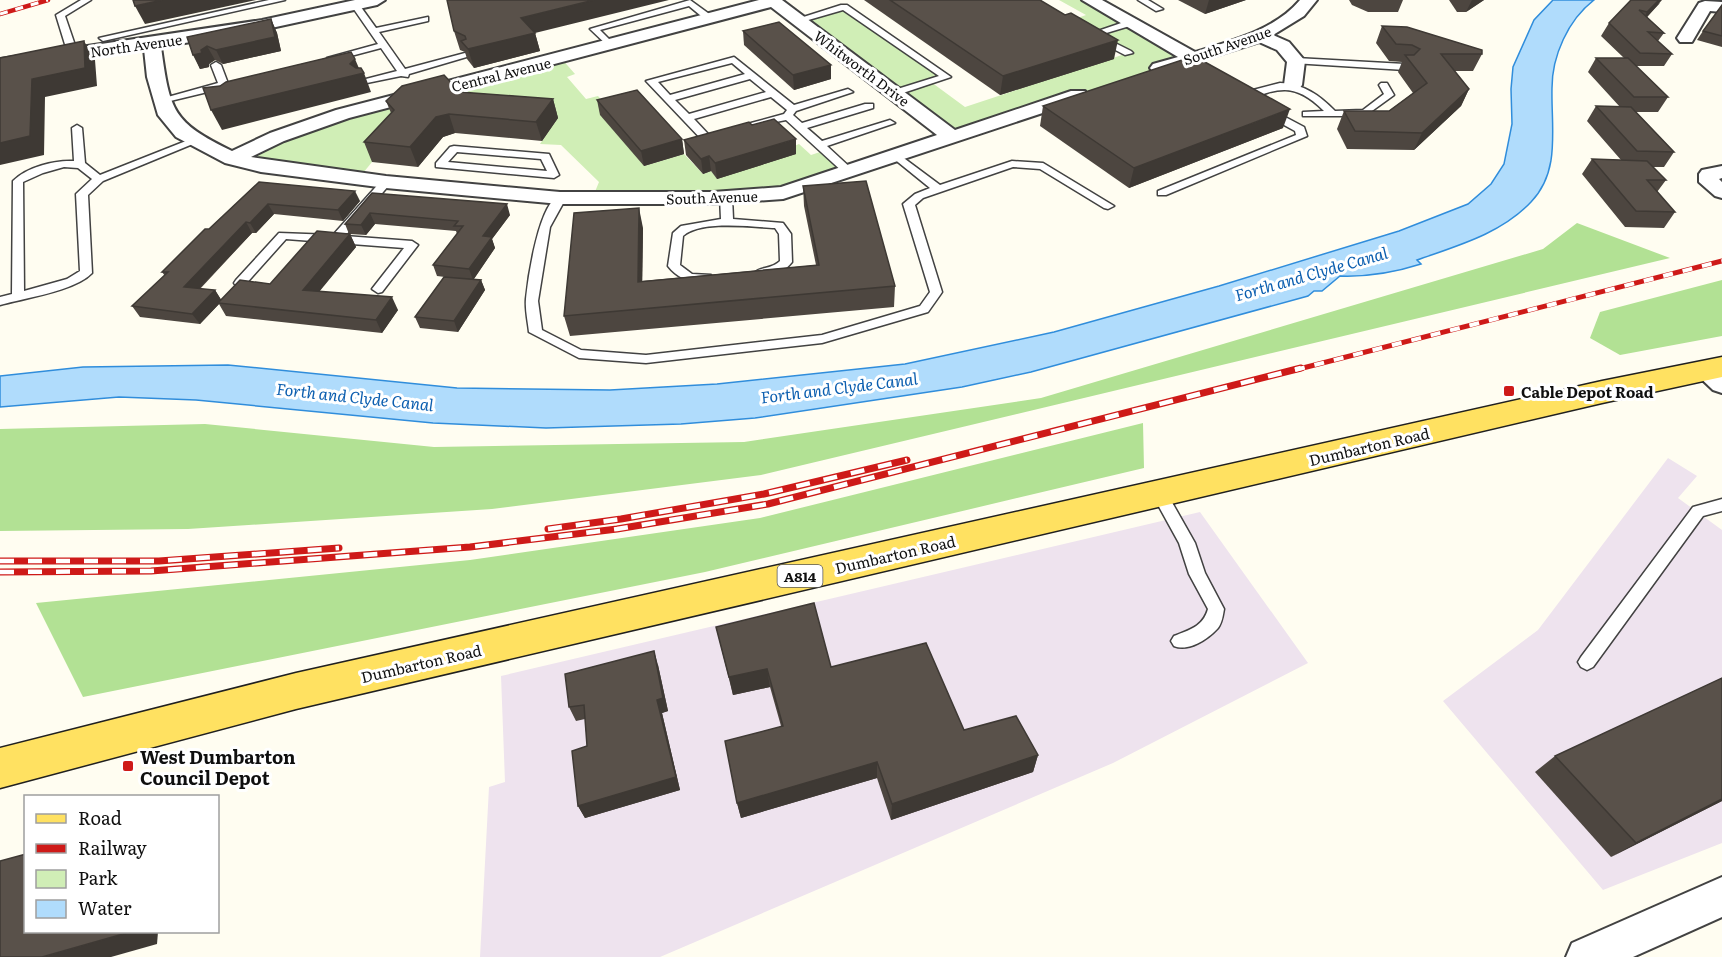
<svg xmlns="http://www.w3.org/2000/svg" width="1722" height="957" font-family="Literata,serif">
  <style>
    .industrial { fill: #eee3ee }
    .green { fill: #d0eeb6 }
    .forest { fill: #b2e194 }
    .water { fill: #b0dcfc; stroke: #308ddb; stroke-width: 1.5 }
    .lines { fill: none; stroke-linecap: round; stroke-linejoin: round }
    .lane-casing { stroke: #424242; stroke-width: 3 }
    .street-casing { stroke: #424242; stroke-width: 4 }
    .primary-casing { stroke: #202020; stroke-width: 3 }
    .lane { fill: #fff; fill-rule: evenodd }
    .street { fill: #fff; fill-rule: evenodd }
    .primary { fill: #ffe161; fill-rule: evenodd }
    .rail-far2-casing { stroke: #ce1a18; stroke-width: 4.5 }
    .rail-far1-casing { stroke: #ce1a18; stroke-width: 5 }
    .rail-casing { stroke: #ce1a18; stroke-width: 7 }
    .rail-far2 { stroke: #fff; stroke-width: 3; stroke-dasharray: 8; stroke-linecap: butt }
    .rail-far1 { stroke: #fff; stroke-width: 4; stroke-dasharray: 10; stroke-linecap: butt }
    .rail { stroke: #fff; stroke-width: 4.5; stroke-dasharray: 14; stroke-linecap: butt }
    .wall { fill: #4d4640 }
    .shaded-wall { fill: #3e3934 }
    .building { fill: #59514a; stroke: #3e3934; stroke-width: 1.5 }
    .poi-dot { fill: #ce1a18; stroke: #fff; stroke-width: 2 }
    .labels { text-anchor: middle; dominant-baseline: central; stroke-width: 6; stroke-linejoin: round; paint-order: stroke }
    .far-street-label { font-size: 14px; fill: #0f0f0f; stroke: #fff }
    .shield { fill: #fff; stroke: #575757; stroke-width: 1.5 }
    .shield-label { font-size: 14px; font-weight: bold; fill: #0f0f0f }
    .poi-label { font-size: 15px; font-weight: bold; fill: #0f0f0f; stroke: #fff; text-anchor: start }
    .street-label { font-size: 15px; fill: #0f0f0f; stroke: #fff }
    .water-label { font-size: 16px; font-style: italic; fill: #0b5eaf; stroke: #fff }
    .near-poi-label { font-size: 18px; font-weight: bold; fill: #0f0f0f; stroke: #fff; text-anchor: start }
  </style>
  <rect width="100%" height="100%" fill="#fffdf1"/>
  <g class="industrial">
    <polygon points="1668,458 1697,476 1678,498 1722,530 1722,843 1603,890 1443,701 1538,630"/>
    <polygon points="1200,512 1308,663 1113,763 660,957 480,957 489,787 505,782 501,676"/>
  </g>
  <g class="green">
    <polygon points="1059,0 1090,0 1191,57 952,137 798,20 844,7 946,77 931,82 965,107 1128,53 1069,21 1086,15"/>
    <polygon points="561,58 575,74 567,77 586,99 598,96 612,112 644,166 684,154 703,174 711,171 717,178 799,144 811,155 826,150 849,172 783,193 592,199 599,182 561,145 540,144 557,119 466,111 372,162 359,178 232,159 277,137"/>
  </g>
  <g class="forest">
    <polygon points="1577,223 1670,258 761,475 492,509 188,529 0,531 0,429 205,424 434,447 744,442 1041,398 1543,249"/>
    <polygon points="1722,280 1722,336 1620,355 1590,338 1600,312"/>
    <polygon points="1143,423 1144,468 705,572 83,697 36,603 470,560 760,518"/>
  </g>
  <path class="water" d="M 1553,0 L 1594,0 C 1568,20 1552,56 1552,88 C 1551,128 1561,171 1531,202 C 1501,234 1456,246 1417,260 L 1421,264 C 1393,273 1369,277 1340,276 L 1322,291 L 1314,291 L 1308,296 L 1031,372 L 962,387 L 755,418 L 681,424 L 546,428 L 433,423 L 196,400 L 119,397 L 0,407 L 0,376 L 83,367 L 228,365 L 457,388 L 610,390 L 717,384 L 905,364 L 1054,332 L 1219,286 L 1399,231 L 1468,204 L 1491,184 L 1504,164 L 1512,124 L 1511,89 L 1513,67 L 1534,20 Z"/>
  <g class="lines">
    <g class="lane-casing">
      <g id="lane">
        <polygon points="81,0 91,0 65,16 78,54 73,57 68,54 56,15"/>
        <polygon points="269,0 285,0 103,41 99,38"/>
        <polygon points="690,0 712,16 712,20 706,20 689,6 600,30 614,44 609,47 590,29"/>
        <polygon points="1138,0 1148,0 1163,9 1156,11"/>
        <polygon points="352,3 358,3 376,28 428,17 428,21 379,32 405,69 465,53 470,56 409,74 408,77 401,76 362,84 362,80 397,71 381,48 332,61 327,58 378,44 351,5"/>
        <polygon points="841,5 847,5 951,77 897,95 891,95 891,91 939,76 843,10 798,23 794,20"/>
        <polygon points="1130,20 1133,21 1133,25 1093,37 1089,34"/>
        <polygon points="1099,35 1131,51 1133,53 1125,55 1096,40 1096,36"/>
        <path d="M 734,57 L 794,105 L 848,89 L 853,92 L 796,111 L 793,115 L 802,123 L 865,104 L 873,104 L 873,108 L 807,128 L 822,141 L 890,120 L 895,123 L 827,146 L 853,170 L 853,174 L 845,174 L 786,120 L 751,127 L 751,123 L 784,114 L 787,110 L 771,97 L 694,119 L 709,135 L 721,132 L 726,135 L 711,141 L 703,141 L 646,81 ZM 732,63 L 745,74 L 670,95 L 658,82 ZM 750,79 L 766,92 L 689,114 L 675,100 Z"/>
        <polygon points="1296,58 1405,64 1410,67 1405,70 1293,63 1293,59"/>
        <polygon points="216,62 221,65 232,94 230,96 224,96 220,89 162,103 157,100 218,83 211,65"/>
        <path d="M 1280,83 C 1304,84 1319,95 1335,111 L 1363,110 L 1384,94 L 1379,85 L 1381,83 L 1387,83 L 1394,95 L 1365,116 L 1303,116 L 1303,112 L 1324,111 C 1295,82 1278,87 1244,102 L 1237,98 L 1253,90 Z"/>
        <polygon points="1264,110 1272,110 1304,127 1307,136 1166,195 1158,195 1158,191 1296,135 1295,131 1264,114"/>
        <path d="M 77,125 L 82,128 L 85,163 L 100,175 L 191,139 L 200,141 L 103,181 L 88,195 L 92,273 C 75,291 25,298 0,305 L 0,297 L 12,294 L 13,181 C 27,167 54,160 74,161 L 72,128 ZM 64,167 L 78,168 L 92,179 L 76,194 L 80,271 L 67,279 L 24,291 L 23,182 L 43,173 Z"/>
        <path d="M 454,146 L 549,154 L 559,175 L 554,178 L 436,167 L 436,163 L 450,147 ZM 457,152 L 541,159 L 547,171 L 448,162 Z"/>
        <path d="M 897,153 L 940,185 L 1012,161 L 1043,163 L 1114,206 L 1108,209 L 1104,208 L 1040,169 L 1013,167 L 923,198 L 915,205 L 942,292 L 940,295 L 928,312 L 822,343 L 646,363 L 579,358 L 529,332 C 528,322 525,310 526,299 C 528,278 539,202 560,195 L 566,198 L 550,227 L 538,301 L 542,330 L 581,350 L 646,355 L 822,335 L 920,306 L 930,292 L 903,204 L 915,194 L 930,188 L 893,158 L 893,154 Z"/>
        <polygon points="386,179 391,182 390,184 345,236 412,241 418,245 382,292 378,293 372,289 404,248 286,239 244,286 236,286 234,283 236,280 279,233 333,235 382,180"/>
        <path d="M 726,194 L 732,197 L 733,219 L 783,223 L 791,234 L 792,262 C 783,273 766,284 754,273 C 761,266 770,270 780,261 L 779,234 L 775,228 C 752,227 701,220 683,236 L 680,265 L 692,274 L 711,275 L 711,281 C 694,284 679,280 668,266 L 673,233 L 681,226 L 721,219 L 720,197 Z"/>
        <path d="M 1160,488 L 1165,490 L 1195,543 L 1205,573 L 1224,609 C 1223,615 1222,623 1218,628 C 1208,639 1189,652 1174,646 L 1171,641 L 1174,636 C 1189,630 1203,627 1208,609 L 1189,574 L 1179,543 L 1152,494 L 1155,490 Z"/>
        <polygon points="1722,499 1722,511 1703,516 1593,667 1587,670 1581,667 1578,662 1581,657 1693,507"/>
      </g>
    </g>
    <g class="street-casing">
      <g id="street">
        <path d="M 355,0 L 385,0 L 377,5 L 262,30 L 161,47 C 170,111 172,122 232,151 L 270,133 L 336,110 L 759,0 L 782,0 L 955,130 L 1071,91 L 1085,91 L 1087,95 L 1085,99 L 783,199 L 713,204 L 560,204 L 386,188 L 261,172 L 225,163 L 176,137 L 158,115 L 147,77 L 144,49 L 0,69 L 0,59 L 262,20 ZM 771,7 L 937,135 L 781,187 L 713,192 L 560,192 L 386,176 L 251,157 L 284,141 L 349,118 Z"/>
        <path d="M 1082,0 L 1102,0 L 1195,52 C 1231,41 1275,30 1300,0 L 1317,0 L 1304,16 L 1273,35 L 1289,42 L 1305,61 L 1302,85 L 1299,89 L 1287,89 L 1284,85 L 1287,62 L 1277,50 L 1259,42 L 1165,72 L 1153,72 L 1150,68 L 1153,64 L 1178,57 Z"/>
        <polygon points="1705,1 1722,2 1722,12 1710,11 1692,42 1680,42 1677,38 1699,3"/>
        <polygon points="1722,166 1722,178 1719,179 1722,182 1722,198 1715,196 1699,182 1699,174 1702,170"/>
        <polygon points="1707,363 1722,370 1722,393 1713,390 1694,372 1698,366"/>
        <polygon points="1722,877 1722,917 1633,957 1566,957 1572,943"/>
      </g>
    </g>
    <g class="primary-casing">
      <polygon id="primary" points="1722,357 1722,377 1602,403 296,709 0,788 0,748 296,673 1602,381"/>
    </g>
    <use href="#lane" class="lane"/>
    <use href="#street" class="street"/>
    <use href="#primary" class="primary"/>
    <g class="rail-far2-casing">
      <polyline id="rail-far2" points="0,14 48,0"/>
    </g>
    <g class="rail-far1-casing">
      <polyline id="rail-far1" points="1295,370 1722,261"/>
    </g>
    <g class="rail-casing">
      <g id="rail">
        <polyline points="548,529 621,519 764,494 907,460"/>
        <polyline points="0,561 159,561 339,548"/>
        <polyline points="0,572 151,571 470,547 617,529 768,504 1301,368"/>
      </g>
    </g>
    <use href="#rail-far2" class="rail-far2"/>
    <use href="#rail-far1" class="rail-far1"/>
    <use href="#rail" class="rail"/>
  </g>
  <g class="wall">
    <polygon points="864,0 1040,0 1065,15 1114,59 1000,95"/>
    <polygon points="1178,0 1246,0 1205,14"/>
    <polygon points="1349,0 1403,0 1398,12 1368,12 1352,5"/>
    <polygon points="1449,0 1484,0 1466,12 1457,12"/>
    <polygon points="1660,3 1647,17 1664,33 1658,41 1672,54 1664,66 1636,66 1668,97 1658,112 1636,112 1674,152 1664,167 1653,167 1666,180 1657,192 1675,212 1664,228 1625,227 1582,174 1592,159 1621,160 1587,121 1596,106 1620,107 1588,72 1596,58 1624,58 1601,36 1609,23"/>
    <polygon points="1722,5 1722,47 1697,40 1703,31"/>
    <polygon points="271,19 277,33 281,51 223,64 215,60 209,64 209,67 200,69 187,37"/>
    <polygon points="1382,26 1482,54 1473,71 1454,71 1469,89 1461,106 1414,150 1347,149 1337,129 1344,111 1389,111 1413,93 1398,72 1402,62 1389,61 1376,43"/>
    <polygon points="454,31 535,33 540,51 474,68 467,59 465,52 460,50"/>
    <polygon points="743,31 831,65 831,79 794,90 744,45"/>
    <polygon points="460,92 553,99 558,118 542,141 455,133 443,137 418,167 372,162 364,142 391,113 386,101"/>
    <polygon points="597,100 682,139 684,154 644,166 600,115"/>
    <polygon points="1043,106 1283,128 1129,188 1040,126"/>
    <polygon points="752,125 796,154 717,179 711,171 703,174 686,155 684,140"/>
    <polygon points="259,182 360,201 343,221 274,214 256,233 252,233 200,289 215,290 221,300 270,284 349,234 345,224 372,193 510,215 492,239 495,248 474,279 481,280 485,290 458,332 420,328 415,317 445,277 437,276 433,265 457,234 456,231 375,224 366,235 350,234 356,247 319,291 398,310 382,333 226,316 219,304 200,324 140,317 132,306 165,276 162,272 209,229"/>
    <polygon points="803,186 895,286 894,307 570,336 564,316 643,228 642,281 816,265 804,206"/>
    <polygon points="716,627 831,667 964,730 1038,755 1033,772 891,820 877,778 741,818 737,803 781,726 770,687 733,695"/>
    <polygon points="658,665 668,711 662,713 680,790 585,818 578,806 587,746 585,719 576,721 569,707"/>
    <polygon points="1555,756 1722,801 1611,857 1535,772"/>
  </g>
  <g class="shaded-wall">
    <polygon points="162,0 256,0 145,24 135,6"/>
    <polygon points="594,0 669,0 535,33 540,51 474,68 468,49 521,18"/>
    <polygon points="1209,0 1246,0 1205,14"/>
    <polygon points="1472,0 1484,0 1466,12"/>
    <polygon points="1659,0 1662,0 1640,25 1647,12"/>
    <polygon points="271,19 277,33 281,51 223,64 216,50"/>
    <polygon points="1118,40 1114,59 1000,95 1003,76"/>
    <polygon points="84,41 95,60 97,86 45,97 44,155 0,165 0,143 32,79"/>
    <polygon points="207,46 215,60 209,64 209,67 200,69 193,55"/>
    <polygon points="355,59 361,73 364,73 371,92 222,130 211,110 350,64"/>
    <polygon points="831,65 831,79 794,90 793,75"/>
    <polygon points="1469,89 1461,106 1414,150 1422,133"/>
    <polygon points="553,99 558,118 542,141 536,122"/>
    <polygon points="1290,109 1283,128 1129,188 1134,168"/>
    <polygon points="449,114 455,133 443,137 418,167 410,147 436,117"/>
    <polygon points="682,139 684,154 644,166 641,151"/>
    <polygon points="796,139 796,154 717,179 715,163"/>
    <polygon points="709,156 711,171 703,174 701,159"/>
    <polygon points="355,191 360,201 343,221 338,210"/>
    <polygon points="268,204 274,214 256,233 250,223"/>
    <polygon points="507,204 510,215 492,239 495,248 473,280 469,269 483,236"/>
    <polygon points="639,208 643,228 642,302 638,282"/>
    <polygon points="370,213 375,224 366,235 361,225"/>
    <polygon points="246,222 252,233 191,297 184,287"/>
    <polygon points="350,234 356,247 310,303 303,290"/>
    <polygon points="481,280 485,290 458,332 454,321"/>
    <polygon points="215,290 222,301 218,303 219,304 200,324 192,314"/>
    <polygon points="392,297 398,310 382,333 376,320"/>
    <polygon points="654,651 658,665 668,711 662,713 680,790 585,818 578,806 657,700"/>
    <polygon points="767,669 770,687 733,695 729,677"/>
    <polygon points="1038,755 1033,772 891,820 892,804"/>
    <polygon points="877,762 877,778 741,818 737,803"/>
    <polygon points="1722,799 1722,801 1611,857 1636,843"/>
    <polygon points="130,932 158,932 157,944 111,957 42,957"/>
  </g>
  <g class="building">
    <polygon points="133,0 162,0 135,6"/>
    <polygon points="447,0 594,0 521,18 535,33 468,49 461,41 466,39 465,36 454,31"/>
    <polygon points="890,0 1040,0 1065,15 1071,13 1118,40 1003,76"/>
    <polygon points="1631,0 1659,0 1647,12 1639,10 1664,33 1648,32 1672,54 1640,53 1609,23"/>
    <polygon points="1722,5 1722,36 1703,31"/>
    <polygon points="271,19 275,37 216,50 207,46 201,50 202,53 193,55 187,37"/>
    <polygon points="779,22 831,65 793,75 743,31"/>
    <polygon points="1382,26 1407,27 1482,50 1482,54 1441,54 1469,89 1422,133 1355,131 1344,111 1389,111 1427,83 1405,55 1414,55 1420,49 1412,45 1396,44"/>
    <polygon points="84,41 85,68 32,79 30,136 0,143 0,58"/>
    <polygon points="351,52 355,59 350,64 356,68 361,68 364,73 211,110 203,88 220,86 226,82"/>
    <polygon points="1194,56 1290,109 1134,168 1043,106"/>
    <polygon points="1596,58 1628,58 1668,97 1634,97"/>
    <polygon points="444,75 460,92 553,99 536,122 449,114 436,117 410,147 364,142 394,110 386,101 402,86"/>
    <polygon points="637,90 682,139 641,151 597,100"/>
    <polygon points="1596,106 1631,107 1674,152 1637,151"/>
    <polygon points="774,119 796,139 715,163 709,156 701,159 684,140 749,122 752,125"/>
    <polygon points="1592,159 1647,161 1666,180 1647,180 1675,212 1636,211"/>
    <polygon points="866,181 895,286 564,316 574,213 639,208 638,282 819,265 803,186"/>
    <polygon points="259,182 355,191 338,210 268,204 250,223 246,222 184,287 215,290 192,314 132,306 168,272 162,272 205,229 209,229"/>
    <polygon points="372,193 507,204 483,236 492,237 469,269 433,265 463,226 454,226 458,221 370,213 361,225 345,224"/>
    <polygon points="317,231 350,234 303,290 392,297 376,320 218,303 240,280 270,284"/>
    <polygon points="444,277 481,280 454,321 415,317"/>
    <polygon points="814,603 831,667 926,643 964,730 1016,716 1038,755 892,804 877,762 737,803 725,741 783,726 767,669 729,677 716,627"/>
    <polygon points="654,651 663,698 657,700 676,777 578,806 572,751 587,746 584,705 569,707 565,674"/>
    <polygon points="1722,678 1722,799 1636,843 1555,756"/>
    <polygon points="26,854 26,932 130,932 42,957 0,957 0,861"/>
  </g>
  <g class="poi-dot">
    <rect x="1503" y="385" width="12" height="12" rx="3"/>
    <rect x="122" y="760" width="12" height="12" rx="3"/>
  </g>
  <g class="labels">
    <g class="far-street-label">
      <text transform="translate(136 45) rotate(-8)">North Avenue</text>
      <text transform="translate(1227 45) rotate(-19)">South Avenue</text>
      <text transform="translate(862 68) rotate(37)">Whitworth Drive</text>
      <text transform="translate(501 74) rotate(-14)">Central Avenue</text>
      <text transform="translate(712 197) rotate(-2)">South Avenue</text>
    </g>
    <rect class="shield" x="777.5" y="565" width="45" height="22" rx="4.5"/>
    <g class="shield-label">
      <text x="800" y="576">A814</text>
    </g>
    <g class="poi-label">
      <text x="1521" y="391">Cable Depot Road</text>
    </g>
    <g class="street-label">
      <text transform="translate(1369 446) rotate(-13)">Dumbarton Road</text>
      <text transform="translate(895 554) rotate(-13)">Dumbarton Road</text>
      <text transform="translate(421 663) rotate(-13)">Dumbarton Road</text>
    </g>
    <g class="water-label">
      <text transform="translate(1311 273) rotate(-16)">Forth and Clyde Canal</text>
      <text transform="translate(839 387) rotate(-7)">Forth and Clyde Canal</text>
      <text transform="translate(355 396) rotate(6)">Forth and Clyde Canal</text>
    </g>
    <g class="near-poi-label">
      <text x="140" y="756">West Dumbarton<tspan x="140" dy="21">Council Depot</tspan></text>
    </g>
  </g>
  <rect x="24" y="795" width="195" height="138" fill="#ffffff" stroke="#9f9f9f" stroke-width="1.5"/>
  <rect x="36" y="814" width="30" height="9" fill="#ffe161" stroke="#9f9f9f" stroke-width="1.5"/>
  <text x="78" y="825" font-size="18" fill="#0f0f0f">Road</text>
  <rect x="36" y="844" width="30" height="9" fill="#ce1a18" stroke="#9f9f9f" stroke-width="1.5"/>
  <text x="78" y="855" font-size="18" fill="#0f0f0f">Railway</text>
  <rect x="36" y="870" width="30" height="18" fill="#d0eeb6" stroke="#9f9f9f" stroke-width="1.5"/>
  <text x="78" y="885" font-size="18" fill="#0f0f0f">Park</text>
  <rect x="36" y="900" width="30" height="18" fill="#b0dcfc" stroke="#9f9f9f" stroke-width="1.5"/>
  <text x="78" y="915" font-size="18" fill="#0f0f0f">Water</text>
</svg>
